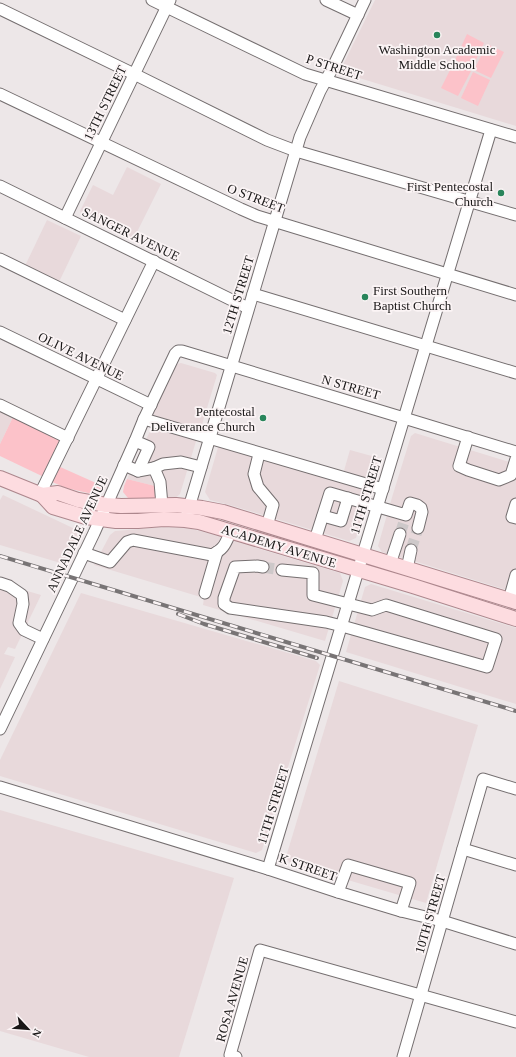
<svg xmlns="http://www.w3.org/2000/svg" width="516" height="1057" font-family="Georgia,serif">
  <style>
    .built { fill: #e8d9db }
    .green { fill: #fcc2c9 }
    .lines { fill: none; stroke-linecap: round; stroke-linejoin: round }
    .minor-tunnel { stroke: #cdc8c9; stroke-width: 11; stroke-dasharray: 11 5.5; stroke-linecap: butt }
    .minor-casing { stroke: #756f70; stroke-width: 13 }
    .major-casing { stroke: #ad878d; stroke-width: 16 }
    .minor { stroke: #fff; stroke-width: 11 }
    .major { stroke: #fddce0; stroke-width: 14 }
    .rail-casing { stroke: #787475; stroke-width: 4 }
    .rail { stroke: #fbf4f5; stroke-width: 2.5; stroke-dasharray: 8; stroke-linecap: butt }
    .poi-dot { fill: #29855b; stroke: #fbf4f5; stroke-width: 1.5 }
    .labels { text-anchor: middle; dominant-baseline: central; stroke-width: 3.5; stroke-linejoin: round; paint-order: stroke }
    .poi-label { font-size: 13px; fill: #191717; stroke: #fbf4f5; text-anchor: end }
    .street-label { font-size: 13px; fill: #191717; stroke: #fbf4f5 }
  </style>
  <rect width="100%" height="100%" fill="#ede7e8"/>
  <g class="built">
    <polygon points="375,0 516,0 516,126 343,73 341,69"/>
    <polygon points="127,167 161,184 133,240 83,217 80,211 93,185 113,195"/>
    <polygon points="47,220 81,236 58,284 24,268"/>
    <polygon points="181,363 215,373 217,375 200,431 153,417 156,406 177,364"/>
    <polygon points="0,408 14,415 0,444"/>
    <polygon points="153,425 197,438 180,494 175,498 157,498 155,486 127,479"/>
    <polygon points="415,433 516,464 516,593 417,562 382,552 378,546 393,494 411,436"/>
    <polygon points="219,444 369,491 356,538 349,541 230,505 210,500 205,492"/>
    <polygon points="350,450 379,458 372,483 343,474"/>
    <polygon points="3,495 75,529 78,537 64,564 0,545 0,500"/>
    <polygon points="164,527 187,528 200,531 340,573 343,581 325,641 203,605 204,598 94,565 110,535 115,531"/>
    <polygon points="0,583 41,595 15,649 8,647 4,654 15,657 0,689"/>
    <polygon points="371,584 516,628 516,704 346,652 365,587"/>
    <polygon points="81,593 316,661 320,665 262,850 256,853 0,776 0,760"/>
    <polygon points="339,681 478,725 426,903 290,863 286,857"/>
    <polygon points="0,810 234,878 179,1057 89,1057 0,1031"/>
  </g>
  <g class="green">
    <polygon points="467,34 484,43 472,68 455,60"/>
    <polygon points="487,44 504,52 491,78 474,70"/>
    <polygon points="454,62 471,71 458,96 441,88"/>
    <polygon points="473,72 490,80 478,106 461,98"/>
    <polygon points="14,415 65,439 46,478 0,456 0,444"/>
    <polygon points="58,466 105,487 102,492 97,495 66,488 50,481"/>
    <polygon points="127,479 155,486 157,498 128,498 123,492 124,486"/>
  </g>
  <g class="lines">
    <g class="minor-tunnel">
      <polyline points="400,534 404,522"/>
      <polyline points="411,550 418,528"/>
      <polyline points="263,567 282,570"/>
    </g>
    <g class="minor-casing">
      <g id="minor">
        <polyline points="152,0 305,74 516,137"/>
        <polyline points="326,0 358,15"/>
        <polyline points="0,9 134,74 267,140 296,151 516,215"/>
        <polyline points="0,94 241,209 257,216 516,295"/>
        <polyline points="0,186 248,308"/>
        <polyline points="65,218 170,0"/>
        <polyline points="0,259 125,320"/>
        <polyline points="253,294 516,373"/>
        <polyline points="0,332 151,405"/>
        <polyline points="0,405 68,438"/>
        <polyline points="144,419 383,489"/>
        <polyline points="468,437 459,466 468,470 499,480 511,475 516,459"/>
        <polyline points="135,441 149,447 138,471"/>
        <polyline points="259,454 254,474 258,487 273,505 267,526"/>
        <polyline points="124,465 138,471 154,468 160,482 162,505"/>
        <polyline points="154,468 163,464 181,462 201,467"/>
        <polyline points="40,494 154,261"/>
        <polyline points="516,504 512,517 516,518"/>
        <polyline points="187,514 300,137 320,91 332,69 365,0"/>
        <polyline points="323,516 341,521 348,498"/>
        <polyline points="315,540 330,493 406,515 410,503 417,505 421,508 422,512 418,528"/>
        <path d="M 84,553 L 110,562 L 127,542 L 133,540 L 212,555 C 225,548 225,544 231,531"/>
        <polyline points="390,564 400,534"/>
        <polyline points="263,567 257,566 235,567 224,598 224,604 230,608 326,622 342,626 487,667 496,639 386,605 372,610 313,595 313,573 282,570"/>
        <polyline points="407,569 411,550"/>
        <polyline points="0,583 9,586 22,595 23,604 19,623 24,630 43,639"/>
        <polyline points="205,593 217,552"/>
        <polyline points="509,600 516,575"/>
        <polyline points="0,729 94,533 135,441 144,419 175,354 178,351 182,351 404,418 516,452"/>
        <polyline points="0,787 268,869 338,892 401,911 442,921 516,944"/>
        <polyline points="463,849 516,865"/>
        <polyline points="268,869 491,130"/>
        <polyline points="338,892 348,865 410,883 401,911"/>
        <polyline points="236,1057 230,1055 260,950 516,1022"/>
        <polyline points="403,1057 483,779 516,789"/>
      </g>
    </g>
    <g class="major-casing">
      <g id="major">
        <polyline points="0,478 42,495 58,493 78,500 106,505 121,506 176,505 202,508 223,512 516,602"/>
        <polyline points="42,495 53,507 86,517 116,521 138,521 164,519 185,520 199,522 413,586 516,619"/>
      </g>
    </g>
    <use href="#minor" class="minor"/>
    <use href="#major" class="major"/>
    <g class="rail-casing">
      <g id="rail">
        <polyline points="0,556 516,711"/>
        <polyline points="178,614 204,624 317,658"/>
      </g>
    </g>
    <use href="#rail" class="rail"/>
  </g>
  <g class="poi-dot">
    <circle cx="437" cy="35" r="4"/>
    <circle cx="501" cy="193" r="4"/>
    <circle cx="365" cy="297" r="4"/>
    <circle cx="263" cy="418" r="4"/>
  </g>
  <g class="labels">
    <g class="poi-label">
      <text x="437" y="49" text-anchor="middle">Washington Academic<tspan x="437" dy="15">Middle School</tspan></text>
      <text x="493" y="186">First Pentecostal<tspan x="493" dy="15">Church</tspan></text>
      <text x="373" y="290" text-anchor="start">First Southern<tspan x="373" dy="15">Baptist Church</tspan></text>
      <text x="255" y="411">Pentecostal<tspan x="255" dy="15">Deliverance Church</tspan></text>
    </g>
    <g class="street-label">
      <text transform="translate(334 67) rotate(18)">P STREET</text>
      <text transform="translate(105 103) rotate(-64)">13TH STREET</text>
      <text transform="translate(256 198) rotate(21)">O STREET</text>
      <text transform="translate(131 234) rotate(26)">SANGER AVENUE</text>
      <text transform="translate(238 295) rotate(-73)">12TH STREET</text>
      <text transform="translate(81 356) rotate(26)">OLIVE AVENUE</text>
      <text transform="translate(351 387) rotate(16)">N STREET</text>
      <text transform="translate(366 495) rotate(-73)">11TH STREET</text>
      <text transform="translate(77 534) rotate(-65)">ANNADALE AVENUE</text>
      <text transform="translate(279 546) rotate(17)">ACADEMY AVENUE</text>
      <text transform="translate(273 805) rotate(-73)">11TH STREET</text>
      <text transform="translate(308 867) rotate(19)">K STREET</text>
      <text transform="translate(430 914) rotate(-74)">10TH STREET</text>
      <text transform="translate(232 999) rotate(-74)">ROSA AVENUE</text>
    </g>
  </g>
  <g transform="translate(28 1029) rotate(116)" stroke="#fbf4f5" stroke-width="3" paint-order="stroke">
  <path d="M0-3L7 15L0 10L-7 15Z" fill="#191717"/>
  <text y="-6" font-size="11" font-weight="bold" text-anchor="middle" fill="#191717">N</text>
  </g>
</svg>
